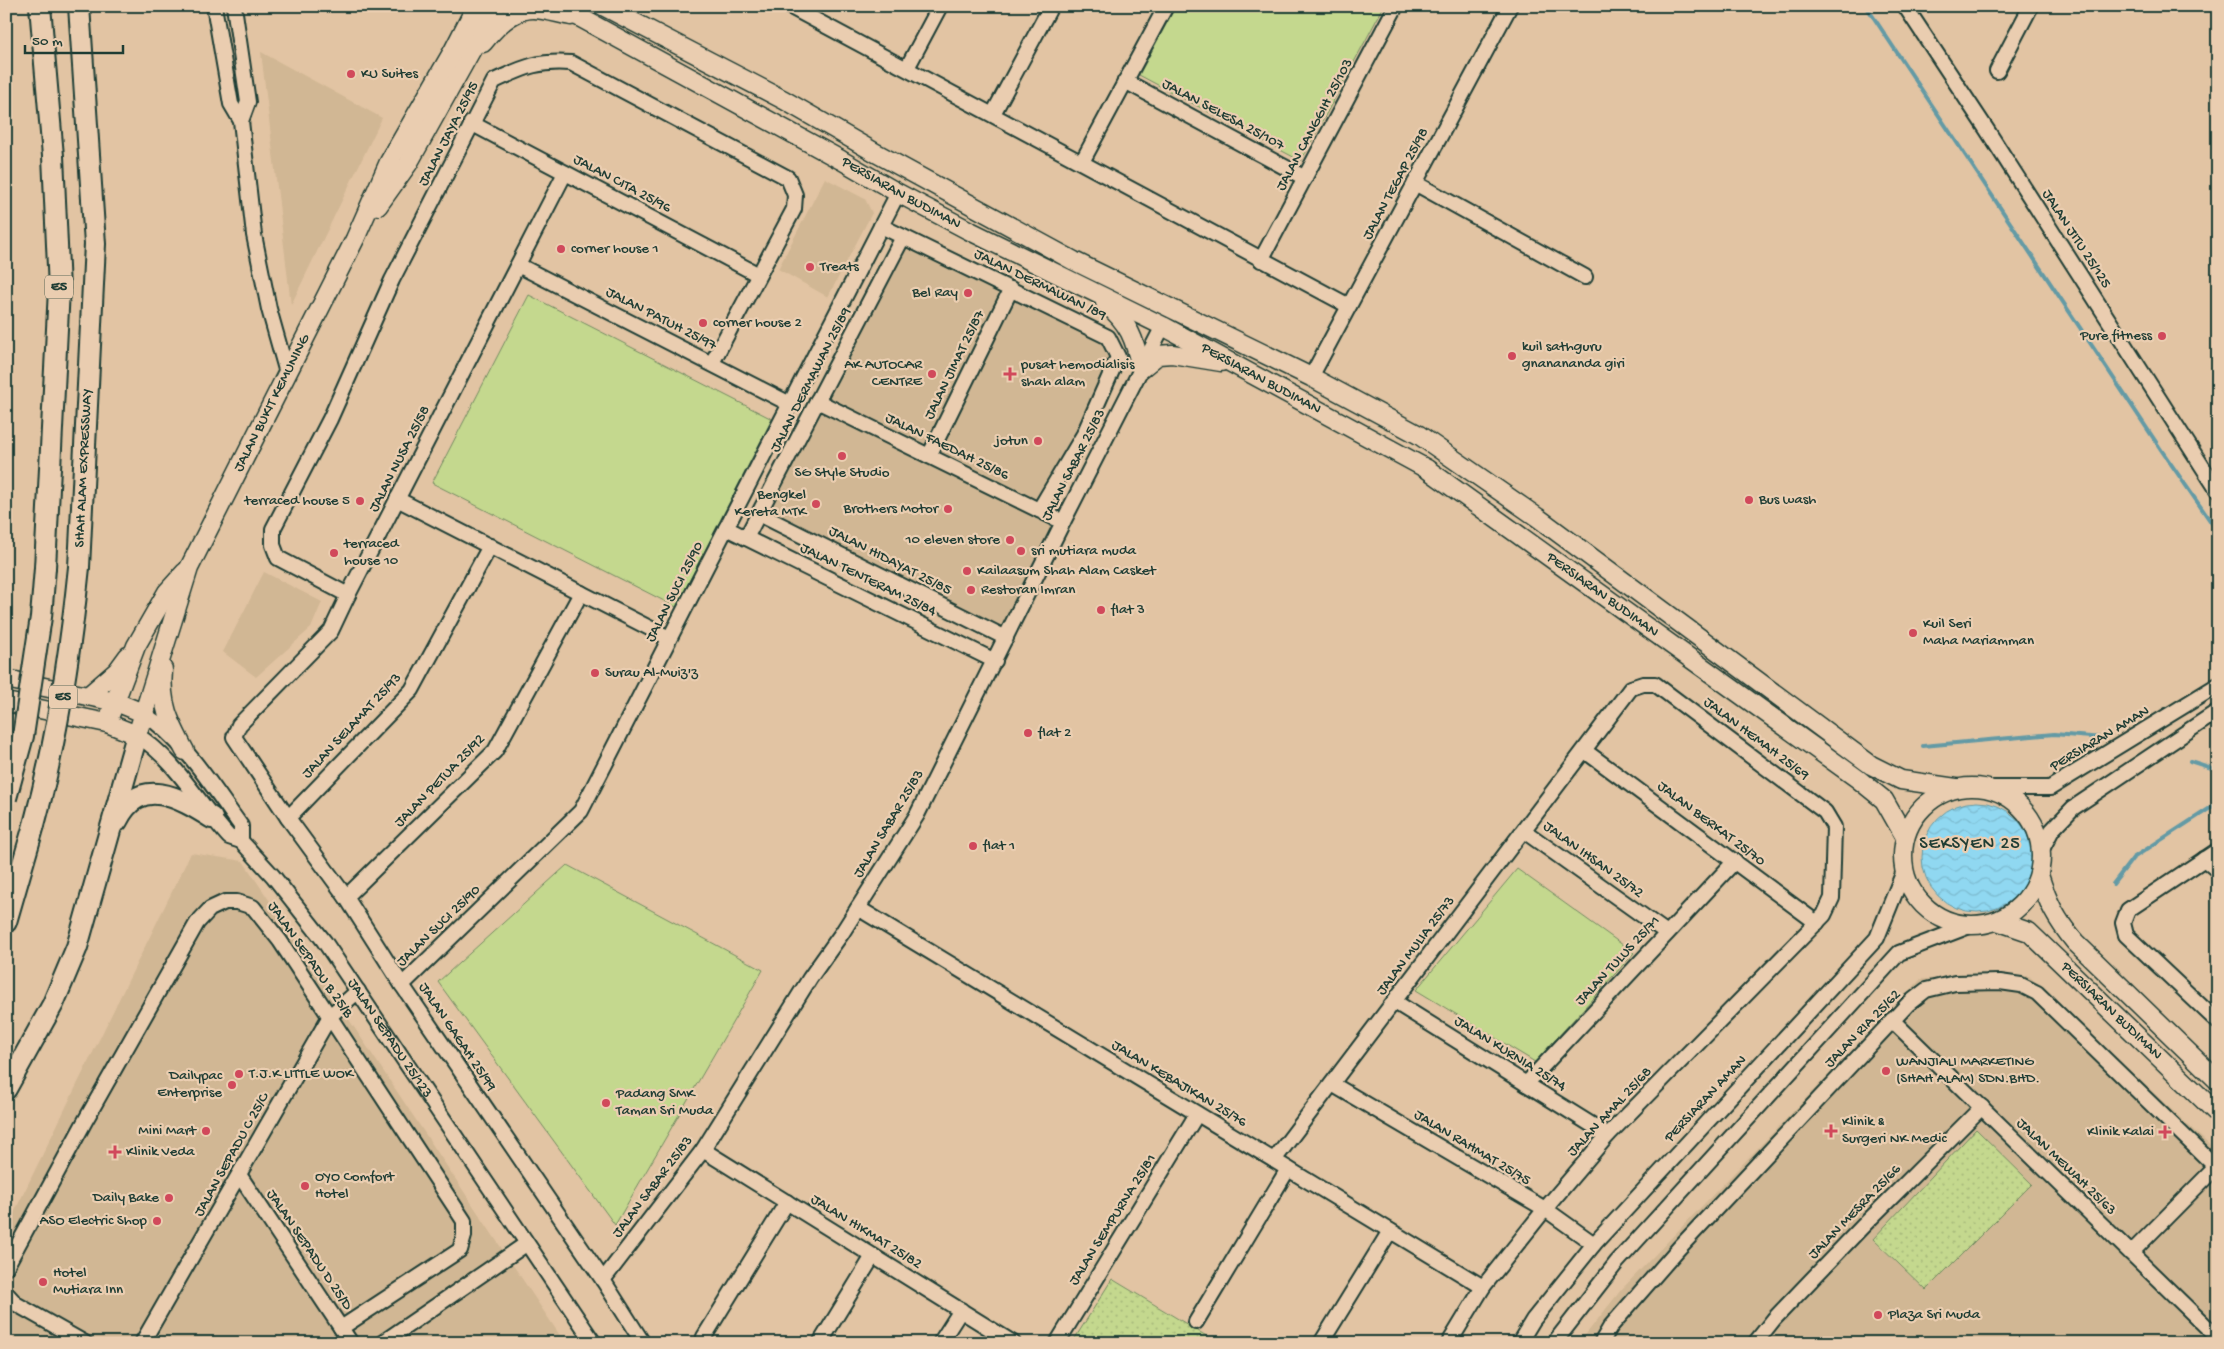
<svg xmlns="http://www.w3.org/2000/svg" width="2224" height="1349" font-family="'Gochi Hand',sans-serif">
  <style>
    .built { fill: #d1b794 }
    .grass { fill: url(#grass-dots); stroke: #728a61 }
    .park { fill: #c4d88e; stroke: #728a61 }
    .water { fill: url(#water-waves); stroke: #639aa5 }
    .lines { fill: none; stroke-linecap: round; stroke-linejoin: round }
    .stream { stroke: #639aa5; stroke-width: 4 }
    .minor-casing { stroke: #1f3d34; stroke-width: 18 }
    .major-casing { stroke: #1f3d34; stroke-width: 21 }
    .highway-casing { stroke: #1f3d34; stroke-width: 24 }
    .minor { stroke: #eacdb0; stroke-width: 14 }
    .major { stroke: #eacdb0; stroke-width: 18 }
    .highway { stroke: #eacdb0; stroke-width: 20 }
    .highway-bridge-casing { stroke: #1f3d34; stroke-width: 24; stroke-linecap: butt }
    .highway-bridge { stroke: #eacdb0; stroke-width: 20 }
    .poi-dot { fill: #d1495b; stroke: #eacdb0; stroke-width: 2 }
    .labels { text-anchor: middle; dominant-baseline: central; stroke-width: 4.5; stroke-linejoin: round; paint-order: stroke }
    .shield { fill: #eacdb0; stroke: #5c6859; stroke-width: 1 }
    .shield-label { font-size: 14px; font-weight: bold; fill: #1f3d34 }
    .poi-label { font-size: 15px; fill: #1f3d34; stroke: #eacdb0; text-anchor: start }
    .street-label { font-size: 15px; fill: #1f3d34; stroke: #eacdb0 }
    .quarter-label { font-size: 18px; letter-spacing: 1px; fill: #1f3d34; stroke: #eacdb0 }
  </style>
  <defs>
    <pattern id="grass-dots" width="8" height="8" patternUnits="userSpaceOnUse" patternTransform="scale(1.25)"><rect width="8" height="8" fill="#c4d88e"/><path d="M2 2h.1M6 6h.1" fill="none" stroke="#a8ba7b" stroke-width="1.8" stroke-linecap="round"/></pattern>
    <pattern id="water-waves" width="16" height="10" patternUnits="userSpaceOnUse" patternTransform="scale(1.25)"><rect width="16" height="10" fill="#90d8f1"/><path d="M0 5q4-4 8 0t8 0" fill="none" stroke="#7cbacf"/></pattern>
  </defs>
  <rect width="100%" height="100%" fill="#e2c4a3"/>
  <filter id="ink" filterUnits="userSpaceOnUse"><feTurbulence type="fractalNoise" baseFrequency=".02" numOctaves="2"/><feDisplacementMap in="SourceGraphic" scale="10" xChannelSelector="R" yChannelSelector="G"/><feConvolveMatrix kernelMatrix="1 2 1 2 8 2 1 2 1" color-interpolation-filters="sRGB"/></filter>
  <g filter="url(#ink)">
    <g class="built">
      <polygon points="261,52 382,118 291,305"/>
      <polygon points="825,178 865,199 872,213 828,297 778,269"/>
      <polygon points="905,243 1104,341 1112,356 1078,433 1032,511 1056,525 1004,632 765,512"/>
      <polygon points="264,572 322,602 311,628 256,677 223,652"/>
      <polygon points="191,853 243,861 565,1343 6,1343 6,1229"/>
      <polygon points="2029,976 2218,1153 2218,1343 1579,1343 1621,1290 1921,979"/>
    </g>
    <g class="grass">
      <polygon points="1976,1129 2032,1184 1926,1290 1873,1239"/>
      <polygon points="1112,1279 1218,1343 1072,1343"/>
    </g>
    <g class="park">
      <polygon points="1176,6 1384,6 1301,161 1139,75"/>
      <polygon points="529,295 772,419 676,607 432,483"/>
      <polygon points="567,865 763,970 615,1225 438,982"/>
      <polygon points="1517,869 1634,953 1535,1062 1416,990"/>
    </g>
    <circle class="water" cx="1977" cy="857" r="55"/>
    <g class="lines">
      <g class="stream">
        <polyline points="1866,6 2162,451 2218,532"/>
        <polyline points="1923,746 2054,734 2103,738"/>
        <polyline points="2190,761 2218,770"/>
        <polyline points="2113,884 2133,858 2218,803"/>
      </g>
      <g class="minor-casing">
        <g id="minor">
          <polyline points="214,6 231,104 241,121 254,235 269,309 287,373"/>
          <polyline points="234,6 248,102 241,121"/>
          <polyline points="789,6 1349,306"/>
          <polyline points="1905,6 1987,130 2218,491"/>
          <polyline points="907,68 940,6"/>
          <polyline points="1997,71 2031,6"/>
          <polyline points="1125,81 1305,178"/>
          <polyline points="993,114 1051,6"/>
          <polyline points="471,123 757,274"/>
          <polyline points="1082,162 1166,6"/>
          <polyline points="565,173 348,595 331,631 239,725 234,737 288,818 346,897 402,985 603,1280 643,1343"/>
          <polyline points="1415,183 1585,277"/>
          <polyline points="881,226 1108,337 1118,357 1084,434 1039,510"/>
          <polyline points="1261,260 1396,6"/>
          <polyline points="518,265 790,404"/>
          <polyline points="1311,377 1510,6"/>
          <polyline points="817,401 1063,522"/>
          <polyline points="929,456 1011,289"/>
          <polyline points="397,499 669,638"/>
          <polyline points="759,514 1006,638"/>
          <polyline points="726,528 995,661"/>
          <polyline points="746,538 903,237"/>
          <path d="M 348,595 L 278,558 L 273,545 L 273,529 L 330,419 L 392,280 L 494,81 C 523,68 538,60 571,63 L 788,178 L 795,195 L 794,209 L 712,363"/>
          <path d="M 143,713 C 185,741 212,786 241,826 L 241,841"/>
          <path id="s1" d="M 137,735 C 176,760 198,803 229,837 L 241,841 L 273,876 L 324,941 L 594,1343"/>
          <polyline points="1585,751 1817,923"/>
          <polyline points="1990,788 2050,788 2218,685"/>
          <polyline points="288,818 412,690 490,546"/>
          <polyline points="1524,831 1667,933"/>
          <polyline points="2218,850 2128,910 2123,923 2126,935 2218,1022"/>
          <polyline points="2041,851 2052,830 2073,808 2218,711"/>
          <polyline points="2204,859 2218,871"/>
          <polyline points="346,897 495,751 581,593"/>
          <polyline points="858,908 1483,1287"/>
          <polyline points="402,985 581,811 898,193"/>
          <polyline points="1395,1002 1608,1135"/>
          <polyline points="1892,1020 2218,1338"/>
          <polyline points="1332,1084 1545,1209 1594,1244"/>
          <polyline points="1526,1084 1735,861"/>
          <polyline points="703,1150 1013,1343"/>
          <polyline points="1274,1160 1631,688 1643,684 1655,684 1825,812 1834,827 1832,898 1824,915 1608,1135 1545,1209 1483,1287 1449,1343"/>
          <polyline points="240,1176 351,1343"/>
          <polyline points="2131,1253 2216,1167"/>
          <polyline points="6,1267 85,1121 197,923 210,909 225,902 237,902 253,907 280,941 464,1221 464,1236 460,1250 341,1328"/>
          <polyline points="603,1280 703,1150 810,978 842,933 917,815 1063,522 1163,326"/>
          <polyline points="6,1293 16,1304 85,1343"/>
          <polyline points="1196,1322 1288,1169"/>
          <polyline points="704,1337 787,1202"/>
          <polyline points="142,1343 330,1016 358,991"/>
          <polyline points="382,1343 526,1244"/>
          <polyline points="820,1343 873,1256"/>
          <polyline points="940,1343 961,1310"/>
          <polyline points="1057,1343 1197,1114"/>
          <polyline points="1321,1343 1390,1231"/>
          <polyline points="1519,1343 1533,1320 1594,1244 1877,938 1904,871"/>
          <polyline points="1554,1343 1617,1262 1899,953 1972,925"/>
          <polyline points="1601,1343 1611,1326 1679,1248 1908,1004 1926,990 1955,983 2000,982 2021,985 2037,993 2218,1169"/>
          <polyline points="1755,1343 1774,1319 1863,1226 1982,1107"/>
        </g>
      </g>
      <g class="major-casing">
        <g id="major">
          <path id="s2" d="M 559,6 L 841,160 L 898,193 L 968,230 L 1163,326 L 1427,469 L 1858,779 L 1884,800 L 1905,837"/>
          <polyline points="603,6 784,100 876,153 1074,261 1311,377 1419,435 1537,517 1871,765 1901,780 1956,788"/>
          <path d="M 483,43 C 494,29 513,9 533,9 C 545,9 559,14 571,16"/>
          <polyline points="378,206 408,164 496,6"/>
          <path d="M 1105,303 C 1129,323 1135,339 1141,369 L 1158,355 L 1172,354 L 1221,362"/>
          <path d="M 163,669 C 160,704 169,721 185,751"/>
          <polyline points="6,679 116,702 143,713"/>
          <polyline points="88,696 117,671 128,656"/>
          <path id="s3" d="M 6,702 L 107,723 L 137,735 L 189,568 L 355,239 L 389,162 L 453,51 L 476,6"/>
          <polyline points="107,723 136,646 167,592 185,572"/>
          <circle cx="1972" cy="856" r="69"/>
          <path d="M 2039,875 C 2048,903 2056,919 2075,942 L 2218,1081"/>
          <path id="s4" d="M 1997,921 L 2029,932 L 2218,1114"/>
        </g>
      </g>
      <g class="highway-casing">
        <g id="highway">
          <polyline points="40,6 53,156 59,289 45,568"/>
          <path id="s5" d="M 79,567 L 95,244 L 79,6"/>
          <path d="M 117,821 C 140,774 180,798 212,818"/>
          <polyline points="6,922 34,825"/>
          <polyline points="6,1089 53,1004 77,947 137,735"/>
        </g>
      </g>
      <use href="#minor" class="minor"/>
      <use href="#major" class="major"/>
      <use href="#highway" class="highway"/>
      <g class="highway-bridge-casing">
        <g id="highway-bridge">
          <polyline points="6,798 23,736 41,617 45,568"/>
          <path d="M 34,825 C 57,740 70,655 79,567"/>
        </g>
      </g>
      <use href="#highway-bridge" class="highway-bridge"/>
    </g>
  </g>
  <g class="poi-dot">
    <circle cx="351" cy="74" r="5"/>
    <circle cx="561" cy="249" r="5"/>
    <circle cx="810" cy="267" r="5"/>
    <circle cx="968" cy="293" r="5"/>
    <circle cx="703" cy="323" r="5"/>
    <circle cx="2162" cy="336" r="5"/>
    <circle cx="1512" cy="356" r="5"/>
    <circle cx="932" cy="374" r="5"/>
    <path d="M1007.5 366.5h5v5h5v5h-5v5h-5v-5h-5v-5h5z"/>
    <circle cx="1038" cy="441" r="5"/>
    <circle cx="842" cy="456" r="5"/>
    <circle cx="1749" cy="500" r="5"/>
    <circle cx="360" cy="501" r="5"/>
    <circle cx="816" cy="504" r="5"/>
    <circle cx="948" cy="509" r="5"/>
    <circle cx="1010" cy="540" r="5"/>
    <circle cx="1021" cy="551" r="5"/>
    <circle cx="334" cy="553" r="5"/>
    <circle cx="967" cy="571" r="5"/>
    <circle cx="971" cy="590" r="5"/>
    <circle cx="1101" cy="610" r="5"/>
    <circle cx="1913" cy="633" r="5"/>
    <circle cx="595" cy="673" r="5"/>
    <circle cx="1028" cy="733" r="5"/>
    <circle cx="973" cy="846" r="5"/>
    <circle cx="1886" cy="1071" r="5"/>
    <circle cx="239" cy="1074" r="5"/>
    <circle cx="232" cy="1085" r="5"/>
    <circle cx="606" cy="1103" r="5"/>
    <circle cx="206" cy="1131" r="5"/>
    <path d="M1828.5 1123.5h5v5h5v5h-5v5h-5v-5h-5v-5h5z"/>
    <path d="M2162.5 1124.5h5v5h5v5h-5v5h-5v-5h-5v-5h5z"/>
    <path d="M112.5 1144.5h5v5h5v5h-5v5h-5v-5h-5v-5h5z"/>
    <circle cx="305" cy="1186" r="5"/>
    <circle cx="169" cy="1198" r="5"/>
    <circle cx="157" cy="1221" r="5"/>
    <circle cx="43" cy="1282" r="5"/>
    <circle cx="1878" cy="1315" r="5"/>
  </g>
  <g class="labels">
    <g class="shield">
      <rect x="45" y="275.5" width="28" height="23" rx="4"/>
      <rect x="49" y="685.5" width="28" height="23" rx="4"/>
    </g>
    <g class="shield-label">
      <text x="59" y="287">E5</text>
      <text x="63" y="697">E5</text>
    </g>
    <g class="poi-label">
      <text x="361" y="74">KU Suites</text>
      <text x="571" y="249">corner house 1</text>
      <text x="820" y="267">Treats</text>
      <text x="958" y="293" text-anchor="end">Bel Ray</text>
      <text x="713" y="323">corner house 2</text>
      <text x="2152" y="336" text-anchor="end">Pure fitness</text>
      <text x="1522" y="347">kuil sathguru<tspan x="1522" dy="17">gnanananda giri</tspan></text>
      <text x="922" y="365" text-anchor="end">AK AUTOCAR<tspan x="922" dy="17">CENTRE</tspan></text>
      <text x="1021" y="365">pusat hemodialisis<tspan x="1021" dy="17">shah alam</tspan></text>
      <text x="1028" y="441" text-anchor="end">jotun</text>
      <text x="842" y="473" text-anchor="middle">SG Style Studio</text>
      <text x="806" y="495" text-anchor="end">Bengkel<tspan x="806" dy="17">Kereta MTK</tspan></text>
      <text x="1759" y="500">Bus wash</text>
      <text x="350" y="501" text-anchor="end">terraced house 5</text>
      <text x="938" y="509" text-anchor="end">Brothers Motor</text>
      <text x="1000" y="540" text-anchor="end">10 eleven store</text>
      <text x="344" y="544">terraced<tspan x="344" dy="17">house 10</tspan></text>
      <text x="1031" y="551">sri mutiara muda</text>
      <text x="977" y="571">Kailaasum Shah Alam Casket</text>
      <text x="981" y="590">Restoran Imran</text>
      <text x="1111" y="610">flat 3</text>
      <text x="1923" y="624">Kuil Seri<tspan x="1923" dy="17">Maha Mariamman</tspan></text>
      <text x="605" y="673">Surau Al-Muiz'z</text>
      <text x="1038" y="733">flat 2</text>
      <text x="983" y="846">flat 1</text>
      <text x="1896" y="1062">WANJIALI MARKETING<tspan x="1896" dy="17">(SHAH ALAM) SDN.BHD.</tspan></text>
      <text x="249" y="1074">T.J.K LITTLE WOK</text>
      <text x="222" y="1076" text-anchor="end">Dailypac<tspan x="222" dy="17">Enterprise</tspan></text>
      <text x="616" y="1094">Padang SMK<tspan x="616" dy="17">Taman Sri Muda</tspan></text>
      <text x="1842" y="1122">Klinik &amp;<tspan x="1842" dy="17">Surgeri NK Medic</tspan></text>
      <text x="196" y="1131" text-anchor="end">Mini Mart</text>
      <text x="2154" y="1132" text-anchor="end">Klinik Kalai</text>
      <text x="126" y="1152">Klinik Veda</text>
      <text x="315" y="1177">OYO Comfort<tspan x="315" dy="17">Hotel</tspan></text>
      <text x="159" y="1198" text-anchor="end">Daily Bake</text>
      <text x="147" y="1221" text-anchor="end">ASO Electric Shop</text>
      <text x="53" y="1273">Hotel<tspan x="53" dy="17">Mutiara Inn</tspan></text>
      <text x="1888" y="1315">Plaza Sri Muda</text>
    </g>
    <g class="street-label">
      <text transform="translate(1223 115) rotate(28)">JALAN SELESA 25/107</text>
      <text transform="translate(1315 125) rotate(-62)">JALAN CANGGIH 25/103</text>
      <text transform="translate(449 134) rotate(-63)">JALAN JAYA 25/95</text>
      <text transform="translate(622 184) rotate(28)">JALAN CITA 25/96</text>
      <text transform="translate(1396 184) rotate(-62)">JALAN TEGAP 25/98</text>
      <text stroke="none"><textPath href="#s2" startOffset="390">PERSIARAN BUDIMAN</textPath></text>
      <text transform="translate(2076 239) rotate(57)">JALAN JITU 25/125</text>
      <text transform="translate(1040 285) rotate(26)">JALAN DERMAWAN /89</text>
      <text transform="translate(661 319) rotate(27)">JALAN PATUH 25/97</text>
      <text transform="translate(955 365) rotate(-64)">JALAN JIMAT 25/87</text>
      <text stroke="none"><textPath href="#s2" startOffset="795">PERSIARAN BUDIMAN</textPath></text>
      <text transform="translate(811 380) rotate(-63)">JALAN DERMAWAN 25/89</text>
      <text stroke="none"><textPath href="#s3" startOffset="495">JALAN BUKIT KEMUNING</textPath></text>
      <text transform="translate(947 447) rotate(26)">JALAN FAEDAH 25/86</text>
      <text transform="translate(400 459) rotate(-63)">JALAN NUSA 25/58</text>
      <text transform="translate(1074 465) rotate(-63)">JALAN SABAR 25/83</text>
      <text stroke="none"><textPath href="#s5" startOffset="99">SHAH ALAM EXPRESSWAY</textPath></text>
      <text transform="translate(890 561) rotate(27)">JALAN HIDAYAT 25/85</text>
      <text transform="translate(868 580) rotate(26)">JALAN TENTERAM 25/84</text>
      <text transform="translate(675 592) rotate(-63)">JALAN SUCI 25/90</text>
      <text stroke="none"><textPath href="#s2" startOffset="1200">PERSIARAN BUDIMAN</textPath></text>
      <text transform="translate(352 726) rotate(-47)">JALAN SELAMAT 25/93</text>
      <text transform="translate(1756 739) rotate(37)">JALAN HEMAH 25/69</text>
      <text transform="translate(2100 739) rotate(-31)">PERSIARAN AMAN</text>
      <text transform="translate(440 781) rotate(-46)">JALAN PETUA 25/92</text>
      <text transform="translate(889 824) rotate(-59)">JALAN SABAR 25/83</text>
      <text transform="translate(1711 824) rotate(37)">JALAN BERKAT 25/70</text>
      <text transform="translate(1593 860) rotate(36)">JALAN IHSAN 25/72</text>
      <text transform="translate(439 926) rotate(-44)">JALAN SUCI 25/90</text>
      <text transform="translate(1416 946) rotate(-53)">JALAN MULIA 25/73</text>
      <text transform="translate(310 960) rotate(55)">JALAN SEPADU B 25/B</text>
      <text transform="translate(1618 961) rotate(-47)">JALAN TULUS 25/71</text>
      <text stroke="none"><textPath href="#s4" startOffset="148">PERSIARAN BUDIMAN</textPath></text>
      <text transform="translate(1863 1029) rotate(-46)">JALAN RIA 25/62</text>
      <text transform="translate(457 1037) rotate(56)">JALAN GAGAH 25/99</text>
      <text stroke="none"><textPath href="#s1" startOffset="398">JALAN SEPADU 25/123</textPath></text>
      <text transform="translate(1510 1054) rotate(32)">JALAN KURNIA 25/74</text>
      <text transform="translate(1179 1084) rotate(31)">JALAN KEBAJIKAN 25/76</text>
      <text transform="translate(1706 1099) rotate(-47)">PERSIARAN AMAN</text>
      <text transform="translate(1610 1112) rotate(-47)">JALAN AMAL 25/68</text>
      <text transform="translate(1472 1148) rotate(31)">JALAN RAHMAT 25/75</text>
      <text transform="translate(232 1155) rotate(-61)">JALAN SEPADU C 25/C</text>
      <text transform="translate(2066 1167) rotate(44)">JALAN MEWAH 25/63</text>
      <text transform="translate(653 1187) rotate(-53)">JALAN SABAR 25/83</text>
      <text transform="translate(1855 1212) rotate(-46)">JALAN MESRA 25/66</text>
      <text transform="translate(1113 1220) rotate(-58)">JALAN SEMPURNA 25/81</text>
      <text transform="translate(866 1232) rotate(32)">JALAN HIKMAT 25/82</text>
      <text transform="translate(309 1250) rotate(56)">JALAN SEPADU D 25/D</text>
    </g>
    <g class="quarter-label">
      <text x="1970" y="844">SEKSYEN 25</text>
    </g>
  </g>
  <rect width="2224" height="1349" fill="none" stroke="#eacdb0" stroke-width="25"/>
  <rect x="12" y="12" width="2199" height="1324" fill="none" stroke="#1f3d34" stroke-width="2" filter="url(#ink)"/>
  <path d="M25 45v8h98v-8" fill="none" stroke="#1f3d34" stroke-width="2.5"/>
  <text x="32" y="45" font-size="15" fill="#1f3d34" stroke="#eacdb0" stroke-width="4" paint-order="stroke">50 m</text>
</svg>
